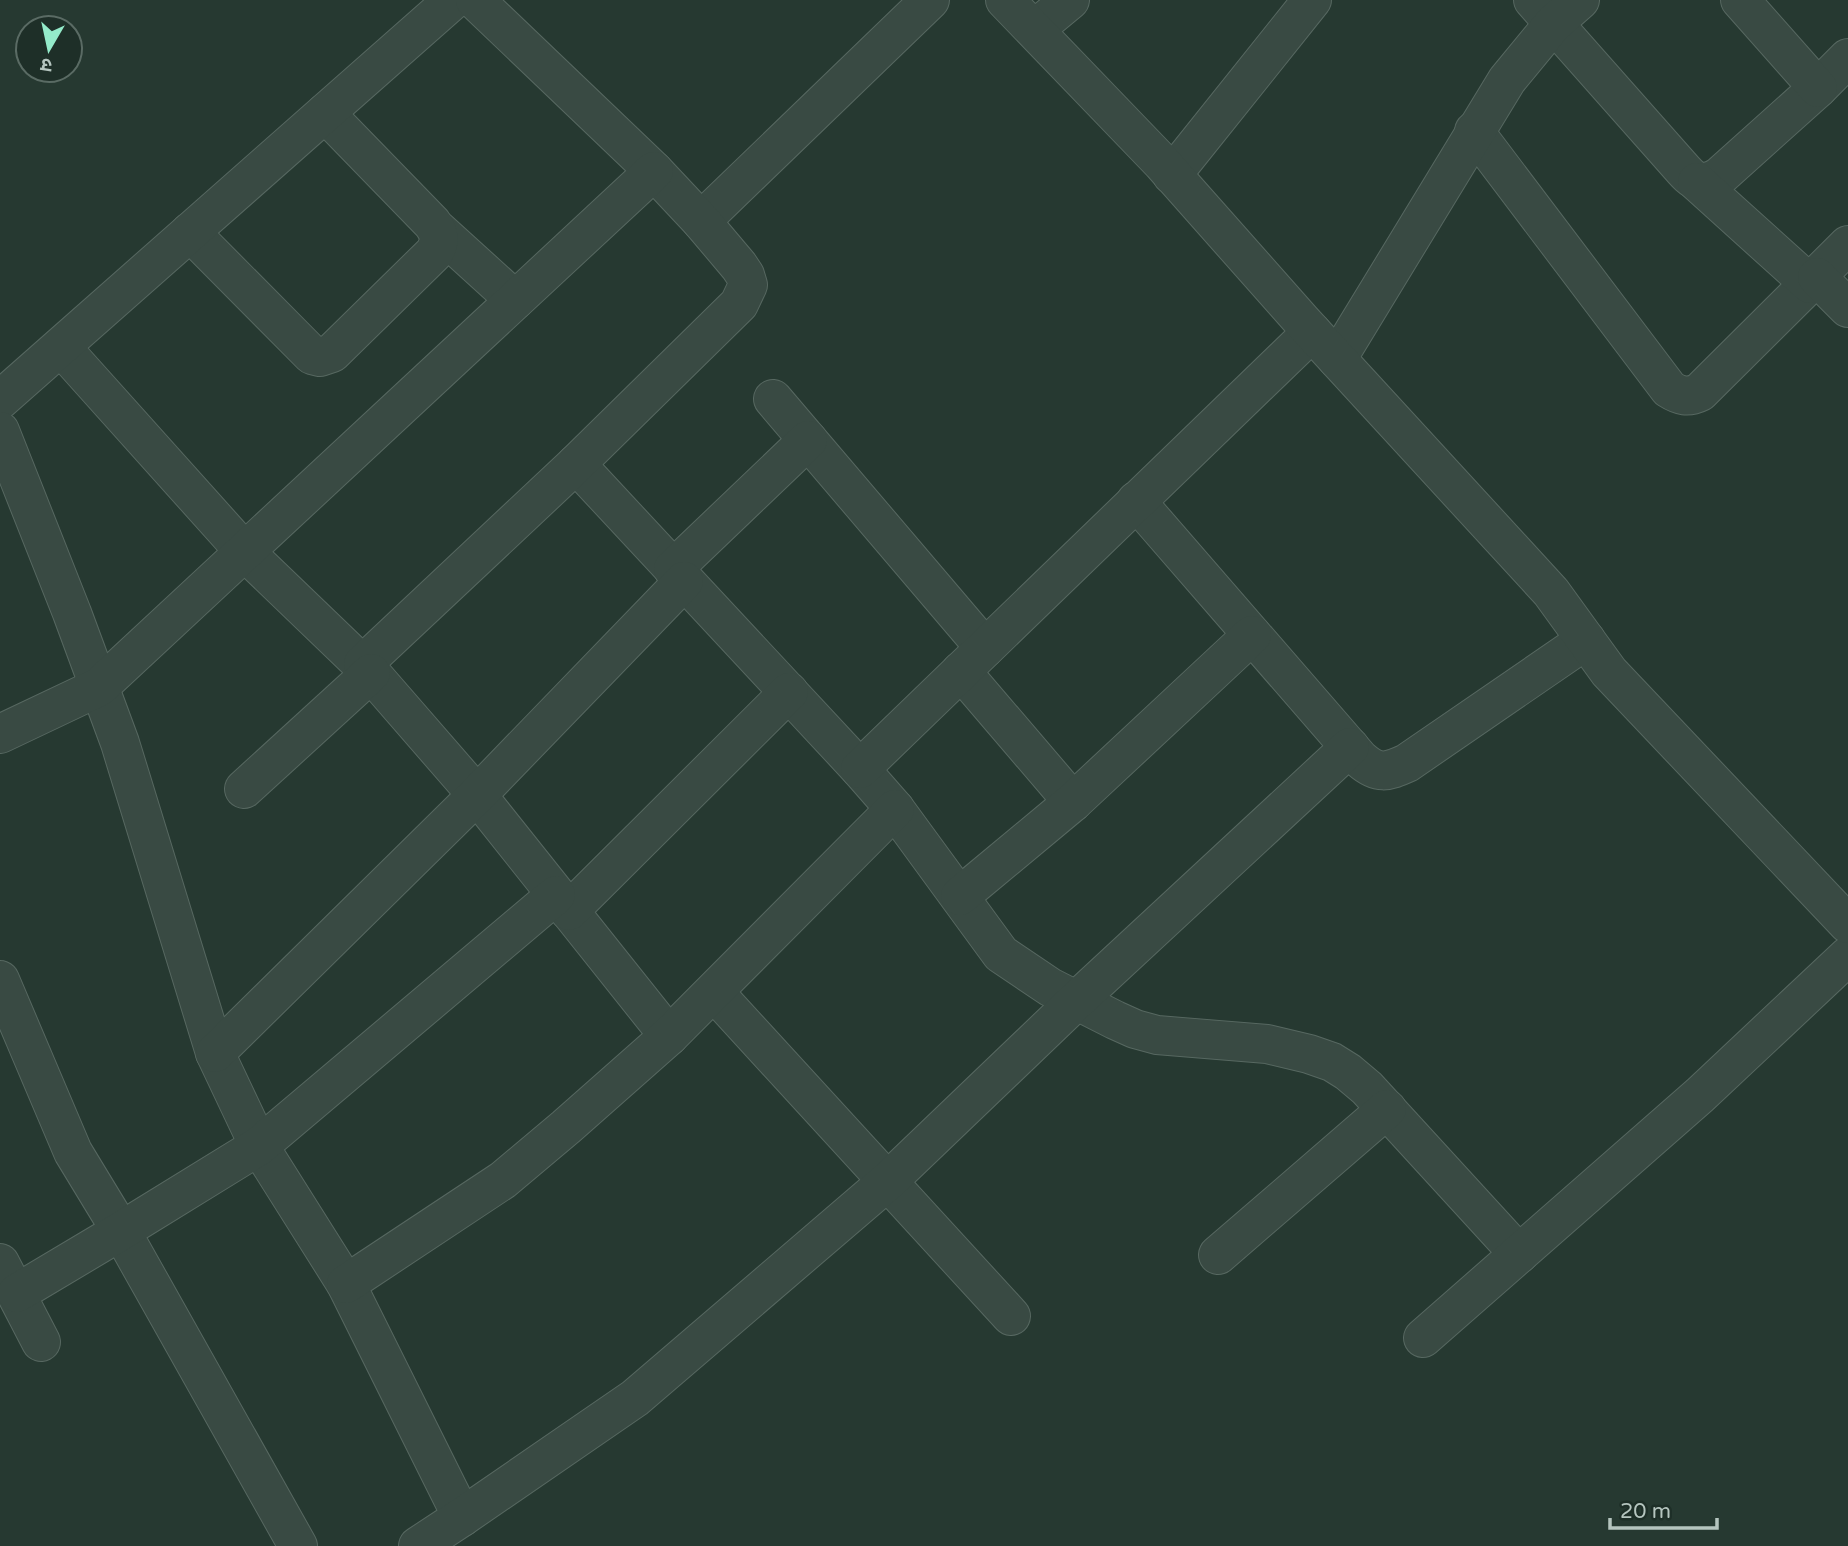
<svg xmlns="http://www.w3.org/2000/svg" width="1848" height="1546" font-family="'Varela Round','Noto Sans Devanagari',sans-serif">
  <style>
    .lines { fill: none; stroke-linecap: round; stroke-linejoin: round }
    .minor-casing { stroke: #576861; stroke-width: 40 }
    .tertiary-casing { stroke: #576861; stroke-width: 40 }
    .minor { stroke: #394a43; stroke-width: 38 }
    .tertiary { stroke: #394a43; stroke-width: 38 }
  </style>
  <rect width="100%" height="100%" fill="#263931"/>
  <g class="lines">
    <g class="minor-casing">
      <g id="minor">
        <path d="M 1533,0 L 1680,166 C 1693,181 1701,188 1720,176 L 1818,88 L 1848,58"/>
        <polyline points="1740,0 1818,88"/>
        <polyline points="1035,29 1070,0"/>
        <path d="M 1474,131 L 1669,389 C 1680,396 1688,398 1700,392 L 1848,245"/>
        <polyline points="1172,175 1312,0"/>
        <polyline points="1697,182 1810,284"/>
        <polyline points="701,221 930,0"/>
        <polyline points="438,230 515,300"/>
        <path d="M 190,232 L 312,355 L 320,357 L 332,353 L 434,253 C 441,241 440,234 432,223 L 325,113"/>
        <polyline points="1817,277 1848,308"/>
        <polyline points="61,347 244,551 371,673 477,795 669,1036"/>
        <polyline points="1337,359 1507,80 1554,23 1580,0"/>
        <polyline points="773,399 985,648"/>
        <polyline points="0,400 453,0"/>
        <polyline points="0,431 72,613 120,743 215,1053 259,1146 346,1284 462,1517"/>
        <polyline points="576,464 860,769 895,809 1001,954 1050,987 1115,1020 1135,1029 1157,1035 1267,1044 1309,1054 1332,1062 1348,1072 1367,1088 1519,1254"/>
        <path d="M 1136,501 L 1360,759 C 1378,775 1387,772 1407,763 L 1586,640"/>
        <polyline points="673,569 808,440"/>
        <polyline points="363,664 576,464 739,304 748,285 745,275 739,266 701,221 654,171 475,0"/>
        <polyline points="961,671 1073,802"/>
        <polyline points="0,734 99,687 654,171"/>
        <polyline points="860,769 1312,332"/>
        <polyline points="244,789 371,673"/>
        <polyline points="960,896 1073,802 1252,635"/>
        <polyline points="569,911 789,692"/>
        <polyline points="0,980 73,1152 121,1231 298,1546"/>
        <polyline points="714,992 1011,1316"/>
        <polyline points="215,1053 477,795 684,581"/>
        <polyline points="1218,1255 1387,1109"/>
        <polyline points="0,1263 41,1342"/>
        <polyline points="346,1284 503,1180 566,1127 669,1036 895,809"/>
        <polyline points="17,1293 121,1231 259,1146 556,895"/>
        <polyline points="1423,1338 1700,1095 1848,956"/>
        <polyline points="418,1546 462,1517 635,1398 888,1181 1076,1001 1350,747"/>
      </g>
    </g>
    <g class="tertiary-casing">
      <polyline id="tertiary" points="1005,0 1162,163 1302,321 1551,592 1609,672 1848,924"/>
    </g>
    <use href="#minor" class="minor"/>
    <use href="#tertiary" class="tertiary"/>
  </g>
  <g transform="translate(49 49) rotate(189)"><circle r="33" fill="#1e2f28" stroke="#5a6b64" stroke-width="2"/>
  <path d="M0-5L12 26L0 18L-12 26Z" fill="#94ebca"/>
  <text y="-10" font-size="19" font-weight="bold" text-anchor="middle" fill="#b5c5bf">उ</text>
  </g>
  <path d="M1610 1518v10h107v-10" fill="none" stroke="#b5c5bf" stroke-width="3.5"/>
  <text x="1620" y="1518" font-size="21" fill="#b5c5bf" stroke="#1e2f28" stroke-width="5" paint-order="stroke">20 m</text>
</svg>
